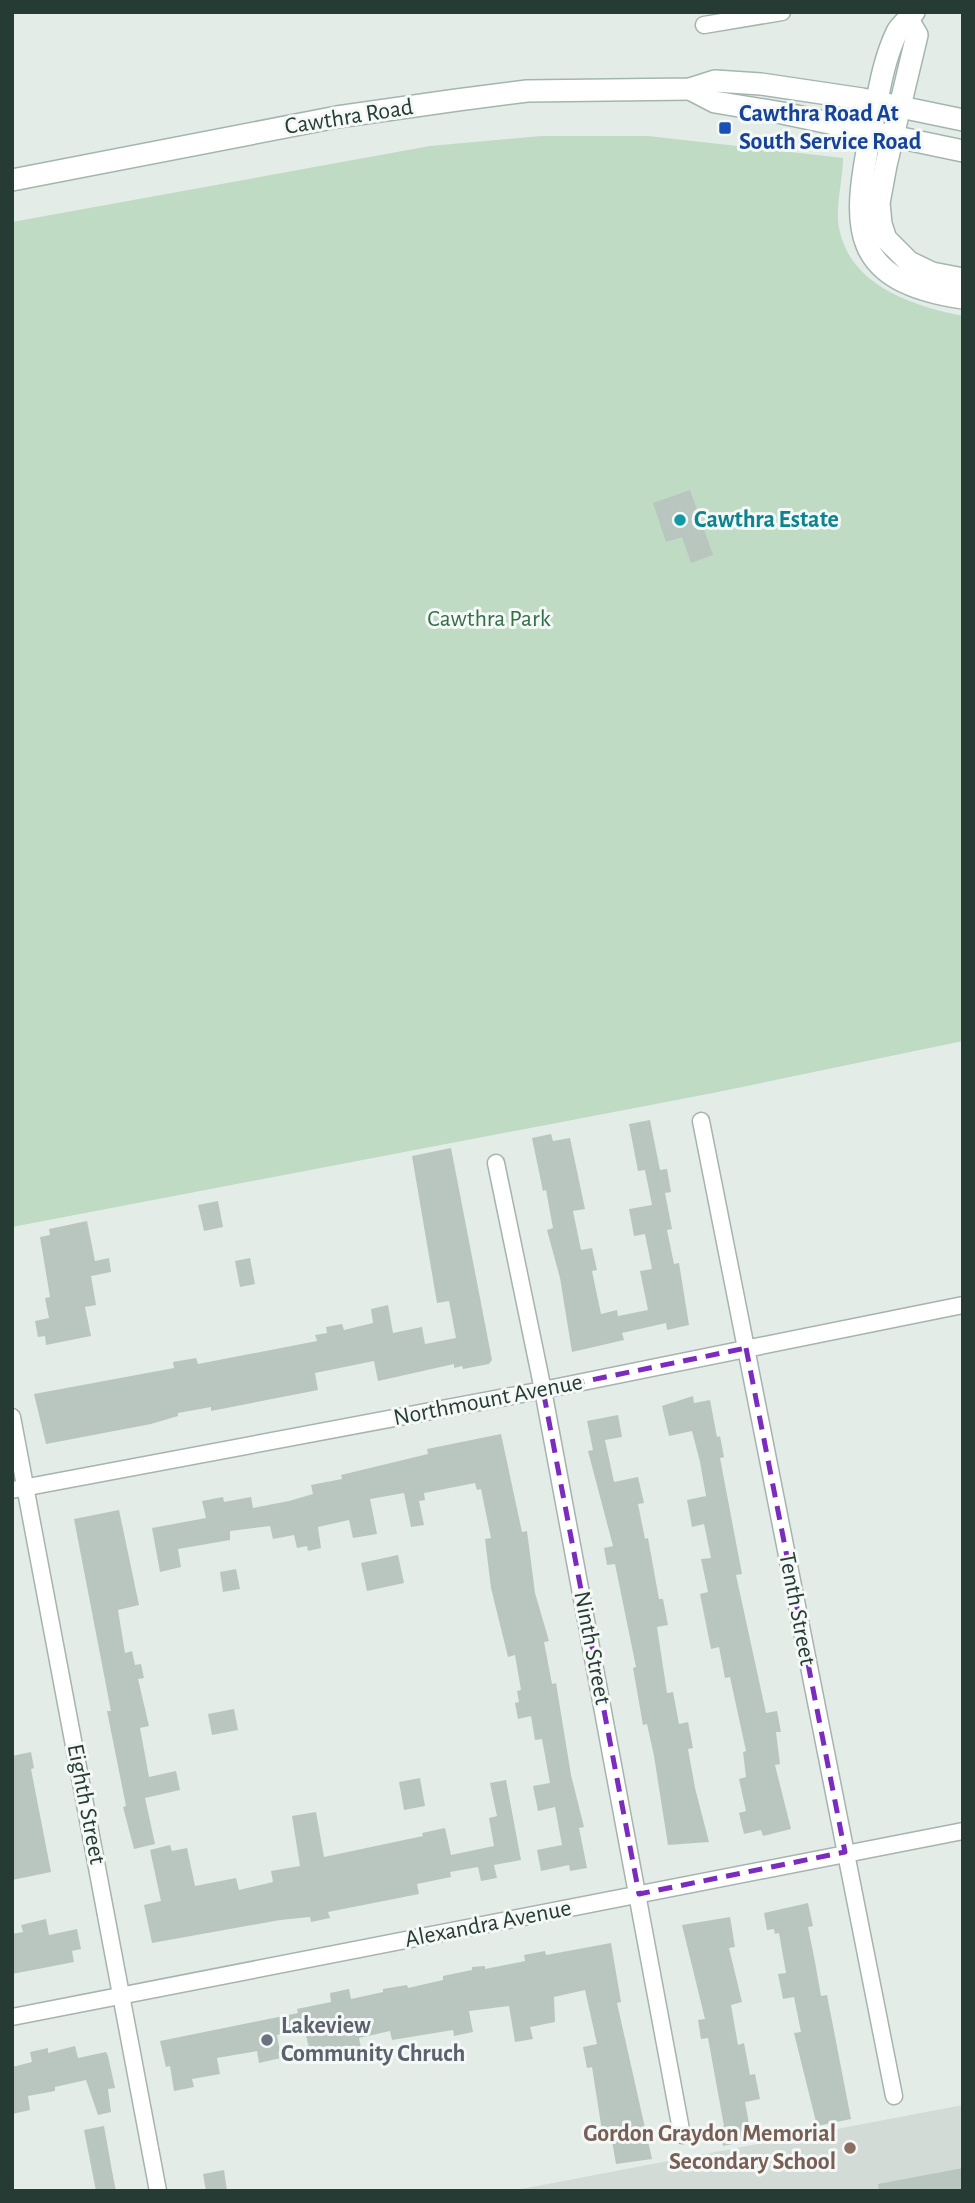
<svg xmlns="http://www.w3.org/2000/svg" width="975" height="2203" font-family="'Alegreya Sans',sans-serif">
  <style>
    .built { fill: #d2dbd6 }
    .green { fill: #bfdbc4 }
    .building { fill: #b9c6c0 }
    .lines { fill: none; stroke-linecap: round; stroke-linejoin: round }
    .street-casing { stroke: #a6b3ae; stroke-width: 19 }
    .secondary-casing { stroke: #a3b6ae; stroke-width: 24 }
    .street { stroke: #fff; stroke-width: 16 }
    .secondary { stroke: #fff; stroke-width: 21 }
    .marked { fill: none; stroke: #7b2cbf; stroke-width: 5; stroke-dasharray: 14 9; stroke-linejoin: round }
    .transit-dot { fill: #1a4fb4; stroke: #f4f8f6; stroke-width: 2.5 }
    .culture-dot { fill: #0f9aa8; stroke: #f4f8f6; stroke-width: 2.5 }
    .worship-dot { fill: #6b7280; stroke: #f4f8f6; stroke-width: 2.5 }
    .education-dot { fill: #8d6e63; stroke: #f4f8f6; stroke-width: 2.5 }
    .labels { text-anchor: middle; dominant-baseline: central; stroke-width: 6; stroke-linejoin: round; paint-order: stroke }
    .transit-label { font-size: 24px; font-weight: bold; fill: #164399; stroke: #f4f8f6; text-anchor: start }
    .street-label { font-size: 24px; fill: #253b34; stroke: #f4f8f6 }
    .culture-label { font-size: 24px; font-weight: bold; fill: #0d838f; stroke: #f4f8f6; text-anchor: start }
    .park-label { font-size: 24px; fill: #336e45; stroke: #f4f8f6 }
    .worship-label { font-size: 24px; font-weight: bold; fill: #5b616d; stroke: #f4f8f6; text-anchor: start }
    .education-label { font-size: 24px; font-weight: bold; fill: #785e54; stroke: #f4f8f6; text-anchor: end }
  </style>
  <rect width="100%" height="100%" fill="#e3ece7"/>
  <polygon class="built" points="963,2105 963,2191 511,2191"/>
  <path class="green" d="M 541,136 L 648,136 L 843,158 C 843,180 835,207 839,228 C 850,286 913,306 963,316 L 963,1041 L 713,1093 L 12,1227 L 12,222 L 430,146 Z"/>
  <g class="building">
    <polygon points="690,490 713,555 691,563 682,537 666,542 653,503"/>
    <polygon points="650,1120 660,1170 667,1169 671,1192 665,1193 672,1229 667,1230 674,1264 679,1263 689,1325 667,1330 666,1323 622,1333 624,1340 572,1352 560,1278 547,1230 553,1228 546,1190 543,1191 532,1138 551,1134 553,1141 570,1138 585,1209 573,1211 581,1250 592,1248 597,1270 592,1271 601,1314 617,1310 618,1316 648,1310 640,1271 652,1269 645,1234 634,1236 629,1209 652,1205 645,1170 638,1171 629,1124"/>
    <polygon points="451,1148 492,1360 489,1364 463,1369 462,1366 454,1368 454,1364 378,1381 374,1361 315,1373 318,1390 211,1411 211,1407 178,1413 178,1416 151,1424 46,1444 34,1394 174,1368 173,1362 196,1358 198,1364 317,1341 315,1335 327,1333 326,1327 342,1324 344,1330 373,1323 371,1309 388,1305 393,1333 422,1327 425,1344 456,1338 449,1301 437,1303 412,1156"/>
    <polygon points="218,1201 223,1227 204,1231 198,1205"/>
    <polygon points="87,1221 95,1261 109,1258 111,1272 91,1276 96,1305 85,1307 91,1336 46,1345 45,1336 38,1337 35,1321 49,1318 45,1298 50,1297 40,1237 50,1235 49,1229"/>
    <polygon points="250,1258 255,1284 240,1287 235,1261"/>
    <polygon points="693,1396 694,1403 710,1400 717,1437 720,1436 724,1457 720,1458 742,1574 736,1575 766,1713 777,1711 781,1732 776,1732 780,1764 775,1765 791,1829 763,1836 761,1830 744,1834 739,1813 746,1811 739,1779 746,1777 743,1752 746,1751 730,1677 725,1678 719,1647 711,1649 700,1594 708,1592 701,1559 711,1558 704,1524 692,1527 687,1500 706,1496 700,1462 692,1431 669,1436 662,1406"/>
    <polygon points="618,1415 622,1437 605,1440 614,1482 638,1477 644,1503 638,1504 645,1539 648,1538 659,1599 663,1599 668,1625 657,1627 667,1693 673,1692 679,1724 688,1722 693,1748 688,1749 695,1788 709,1842 668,1845 654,1756 647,1724 643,1725 633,1668 636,1667 615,1564 607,1565 604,1548 613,1546 588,1451 593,1450 587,1421"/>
    <polygon points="501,1434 522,1532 527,1531 535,1593 549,1641 544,1642 552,1684 556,1683 571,1775 584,1827 579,1828 587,1868 570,1871 569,1865 541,1871 537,1850 562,1845 555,1807 538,1811 533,1786 550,1783 542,1739 535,1740 531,1716 518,1719 515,1703 519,1702 517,1691 521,1690 515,1655 508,1657 491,1588 485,1539 491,1538 481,1489 477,1490 475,1483 424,1493 425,1500 419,1501 424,1525 411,1527 404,1493 370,1499 377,1534 353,1538 349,1520 318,1527 321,1548 308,1551 307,1546 297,1548 294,1535 273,1539 270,1526 230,1531 230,1540 178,1549 181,1567 160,1572 152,1528 206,1518 202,1501 223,1497 224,1502 251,1497 253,1508 289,1501 313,1494 311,1485 342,1479 341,1475 428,1454 427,1449"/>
    <polygon points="119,1510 139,1605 118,1610 125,1653 132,1651 135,1665 141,1664 144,1678 138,1679 149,1726 140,1728 149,1777 176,1771 180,1790 145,1798 155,1844 134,1849 123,1807 126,1806 107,1711 111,1711 74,1519"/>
    <polygon points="398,1555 404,1583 367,1591 361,1563"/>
    <polygon points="236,1569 240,1589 223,1592 220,1572"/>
    <polygon points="234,1709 238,1730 212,1735 208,1714"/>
    <polygon points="31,1752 34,1768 31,1769 51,1872 12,1880 12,1756"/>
    <polygon points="420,1778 425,1806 404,1810 399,1782"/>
    <polygon points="506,1780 521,1860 494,1865 497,1878 481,1881 478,1867 450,1872 451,1877 417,1884 419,1894 328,1912 330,1918 311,1922 310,1917 280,1920 152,1943 144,1905 161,1901 150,1850 170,1845 172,1851 187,1848 195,1886 236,1878 239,1890 273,1882 271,1871 300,1866 292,1816 316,1812 324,1857 423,1836 422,1833 445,1828 451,1855 494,1846 489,1818 497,1816 490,1783"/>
    <polygon points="808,1903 813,1926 808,1927 815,1962 821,1996 827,1995 851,2119 817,2126 794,2033 801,2032 794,1997 783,1999 778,1974 786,1973 779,1933 775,1934 774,1929 767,1930 764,1913"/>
    <polygon points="730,1917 735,1947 729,1948 742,2002 731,2005 738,2045 744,2043 750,2075 755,2074 760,2099 745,2102 752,2140 723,2146 720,2127 724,2126 708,2038 701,2039 698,2020 705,2019 682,1925"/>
    <polygon points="46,1919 49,1935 77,1929 81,1949 72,1951 74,1962 12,1974 12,1934 23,1932 21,1925"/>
    <polygon points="611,1943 621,2002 617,2003 652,2159 616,2164 610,2129 602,2131 592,2067 587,2068 583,2047 597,2044 585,1990 554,1997 555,2022 530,2027 533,2039 515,2042 509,2006 469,2011 473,2032 454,2036 453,2030 392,2040 390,2031 359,2038 361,2048 324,2055 325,2061 313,2063 304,2028 277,2035 281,2058 259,2063 257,2051 217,2058 220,2074 192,2079 194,2087 174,2091 170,2066 166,2067 160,2041 298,2013 297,2009 331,2002 330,1993 349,1989 351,1999 383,1992 383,1989 407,1985 408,1988 443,1980 443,1976 472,1970 472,1967 485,1966 485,1969 525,1961 524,1955 545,1951 546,1955"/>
    <polygon points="75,2046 78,2058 106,2052 108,2056 115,2088 108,2089 111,2112 98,2115 86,2080 55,2087 55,2091 28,2096 30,2110 12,2114 12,2067 32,2062 30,2052 48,2048 48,2053"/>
    <polygon points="104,2126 112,2171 116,2191 96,2191 84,2130"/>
    <polygon points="963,2168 963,2191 879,2191 878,2184"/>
    <polygon points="224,2170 227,2191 206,2191 203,2174"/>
  </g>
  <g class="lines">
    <g class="street-casing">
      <g id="street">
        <polyline points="704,25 782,12"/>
        <polyline points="701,1121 894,2096"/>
        <polyline points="496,1163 543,1390 682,2135"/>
        <polyline points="12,1417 158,2191"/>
        <polyline points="12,1490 543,1390 963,1305"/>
        <polyline points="12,2017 963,1831"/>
      </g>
    </g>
    <g class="secondary-casing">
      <g id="secondary">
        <path d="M 914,12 C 909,19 901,25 897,32 C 882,63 878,98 871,131 C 851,229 849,281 963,298"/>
        <polyline points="908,20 917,35 886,165 879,203 881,224 886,239 909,262 932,273 963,279"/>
        <polyline points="690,89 715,102 782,113 963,151"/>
        <polyline points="12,180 337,117 457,100 527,91 690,89 715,81 761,84 862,99 963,120"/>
      </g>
    </g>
    <use href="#street" class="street"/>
    <use href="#secondary" class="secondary"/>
  </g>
  <path class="marked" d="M 746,1348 L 845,1852 L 639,1894 L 543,1390 Z"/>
  <rect class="transit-dot" x="718" y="121" width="14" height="14" rx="3.5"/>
  <circle class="culture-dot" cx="680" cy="520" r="7"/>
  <circle class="worship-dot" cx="267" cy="2040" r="7"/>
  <circle class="education-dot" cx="850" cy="2148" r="7"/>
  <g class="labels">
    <g class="transit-label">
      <text x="739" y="114">Cawthra Road At<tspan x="739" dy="28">South Service Road</tspan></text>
    </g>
    <g class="street-label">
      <text transform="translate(349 117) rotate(-9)">Cawthra Road</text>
      <text transform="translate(488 1400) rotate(-11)">Northmount Avenue</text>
      <text transform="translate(797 1609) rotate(79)">Tenth Street</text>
      <text transform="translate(592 1648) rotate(79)">Ninth Street</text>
      <text transform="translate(86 1804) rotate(79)">Eighth Street</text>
      <text transform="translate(488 1924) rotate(-11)">Alexandra Avenue</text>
    </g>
    <g class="culture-label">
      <text x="694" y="520">Cawthra Estate</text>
    </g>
    <g class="park-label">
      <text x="489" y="619">Cawthra Park</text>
    </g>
    <g class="worship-label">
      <text x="281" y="2026">Lakeview<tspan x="281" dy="28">Community Chruch</tspan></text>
    </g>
    <g class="education-label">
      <text x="836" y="2134">Gordon Graydon Memorial<tspan x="836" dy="28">Secondary School</tspan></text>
    </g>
  </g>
  <rect width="975" height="2203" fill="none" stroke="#253b34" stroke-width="28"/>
</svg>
